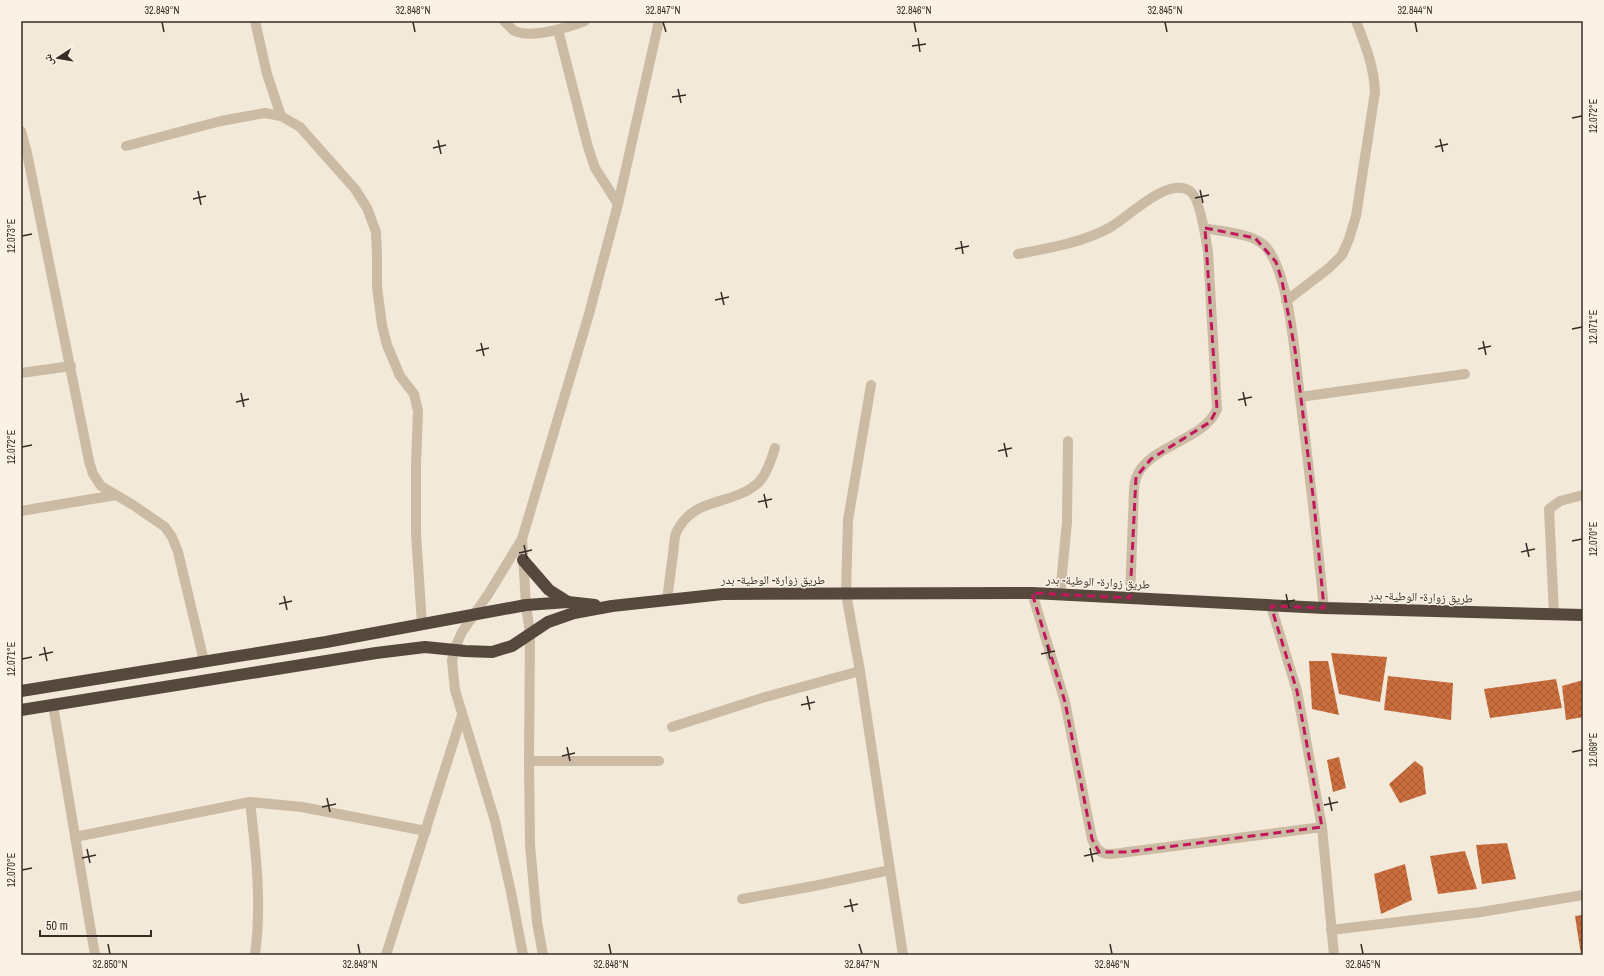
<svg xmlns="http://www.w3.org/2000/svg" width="1604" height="976" font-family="'Archivo Narrow','Noto Naskh Arabic',sans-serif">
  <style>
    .building { fill: url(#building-cross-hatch) }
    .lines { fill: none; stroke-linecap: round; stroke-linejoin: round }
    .minor { stroke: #cbbaa4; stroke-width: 10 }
    .highway { stroke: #57483d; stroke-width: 12 }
    .marked { fill: none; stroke: #c2185b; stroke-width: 3; stroke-dasharray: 8 5; stroke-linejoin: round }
    .ticks { fill: none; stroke: #362d26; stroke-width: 1.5 }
    .labels { text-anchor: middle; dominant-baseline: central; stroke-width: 3; stroke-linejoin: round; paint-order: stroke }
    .street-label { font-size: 12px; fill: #362d26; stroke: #faf2e5 }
    .neatline { fill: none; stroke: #362d26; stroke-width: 1.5 }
    .ticks-label { font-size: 10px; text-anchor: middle; fill: #362d26 }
  </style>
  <defs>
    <pattern id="building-cross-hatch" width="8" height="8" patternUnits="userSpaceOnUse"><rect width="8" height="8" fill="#cb6e3e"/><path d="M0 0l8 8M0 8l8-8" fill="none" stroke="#a65b34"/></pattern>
  </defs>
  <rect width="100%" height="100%" fill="#f2e9d9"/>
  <g class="building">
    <polygon points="1331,653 1387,657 1380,702 1339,694"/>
    <polygon points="1309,661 1328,661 1339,715 1312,709"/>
    <polygon points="1388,676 1453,683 1451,720 1384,710"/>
    <polygon points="1556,679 1562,708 1490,718 1484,689"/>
    <polygon points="1583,680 1583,717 1566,720 1562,686"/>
    <polygon points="1339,757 1346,788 1333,792 1327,760"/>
    <polygon points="1415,761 1423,767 1426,794 1400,803 1389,784"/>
    <polygon points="1507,843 1516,879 1482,884 1476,845"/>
    <polygon points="1465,851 1477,889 1438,894 1430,856"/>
    <polygon points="1405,864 1412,900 1381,914 1374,874"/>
    <polygon points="1583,915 1583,955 1581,955 1575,916"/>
  </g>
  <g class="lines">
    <g class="minor">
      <polyline points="255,21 267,74 281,116"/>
      <path d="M 504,21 C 507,24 510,27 513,30 C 529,40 569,27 585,21"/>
      <polyline points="558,30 588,147 595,168 618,204"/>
      <polyline points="21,131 27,153 89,461 93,474 101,486 133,505 165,527 172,537 178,552 204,661"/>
      <polyline points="126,146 221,121 265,113 281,116 300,127 355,189 367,208 376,232 377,256 377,287 382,325 387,345 400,376 414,394 418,411 416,465 416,534 422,624"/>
      <path d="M 1205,228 C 1222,232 1253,233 1265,246 C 1290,272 1295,360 1300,397 C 1309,468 1317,538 1324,608"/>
      <path d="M 1018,254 C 1049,248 1081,243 1109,228 C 1128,218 1167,176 1190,191 C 1200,198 1206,239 1208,252 L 1217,409 C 1204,441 1147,446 1136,478 C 1135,481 1134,486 1134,490 L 1130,598"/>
      <path d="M 1286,301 L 1329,268 L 1342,255 L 1349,239 L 1356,216 L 1375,92 C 1374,66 1365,44 1356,21"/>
      <polyline points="21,373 71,366"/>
      <polyline points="1300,397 1465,374"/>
      <polyline points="21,511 116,495"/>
      <polyline points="522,539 526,605 530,633 529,761 530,845 537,922 543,955"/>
      <path d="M 1032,593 L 1065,702 L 1092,839 C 1099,859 1111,854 1128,852 L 1322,827"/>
      <polyline points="1060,594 1067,522 1068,441"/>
      <path d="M 667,600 C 669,584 671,569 673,554 C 674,547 674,539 676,533 C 693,496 731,506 757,484 C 766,476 771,460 775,448"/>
      <polyline points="1271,606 1297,691 1322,827 1334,955"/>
      <polyline points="1554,614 1549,509 1560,501 1583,495"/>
      <polyline points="53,705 95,955"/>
      <polyline points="672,727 762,698 860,671"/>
      <polyline points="529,761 659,761"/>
      <path d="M 250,802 C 256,853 262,904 255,955"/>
      <polyline points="75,837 250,802 302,807 426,831"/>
      <polyline points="890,870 903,955"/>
      <polyline points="742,899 814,886 890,870 860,671 846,594 848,520 871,385"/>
      <polyline points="1331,930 1481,912 1583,895"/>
      <polyline points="386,955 462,715"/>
      <polyline points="523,955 511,892 495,821 455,690 452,661 454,650 462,632 489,593 522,539 589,314 618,204 659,21"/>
    </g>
    <g class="highway">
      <polyline points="523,560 549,590 568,602"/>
      <polyline points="21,691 326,642 526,605 568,602 595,605"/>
      <polyline points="21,710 376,653 425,647 465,651 492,652 512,646 548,622 574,613 612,606 723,594 1032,593 1324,608 1583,615"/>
    </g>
  </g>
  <path class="marked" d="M 1205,228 L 1255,238 L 1276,262 L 1282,281 L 1295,350 L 1314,504 L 1324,608 L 1271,606 L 1297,691 L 1322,827 L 1128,852 L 1099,852 L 1092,839 L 1065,702 L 1032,593 L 1130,598 L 1136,477 L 1151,459 L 1210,422 L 1217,409 Z"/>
  <path class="ticks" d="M 162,22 L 164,32M 413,22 L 415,32M 663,22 L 666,32M 914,22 L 916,32M 1165,22 L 1167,32M 1415,22 L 1417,32M 918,38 L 920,52M 912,46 L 926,44M 678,89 L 681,103M 672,97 L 686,95M 1572,118 L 1582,116M 1440,139 L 1443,152M 438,140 L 441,154M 1435,147 L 1448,144M 433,148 L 446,145M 1200,190 L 1203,203M 198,191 L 201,205M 1195,198 L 1209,195M 193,199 L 206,196M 22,236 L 32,234M 961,241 L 963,254M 955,249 L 969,246M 721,292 L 724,305M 715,300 L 729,297M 1572,329 L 1582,327M 1483,341 L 1486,355M 481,343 L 484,356M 1478,349 L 1491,346M 476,351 L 489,348M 1243,392 L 1246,406M 241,393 L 244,407M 1238,400 L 1252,397M 236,402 L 249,399M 1004,443 L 1007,457M 22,447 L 32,445M 998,451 L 1012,448M 764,494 L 767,508M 758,502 L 772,499M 1572,541 L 1582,539M 1526,543 L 1529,557M 524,545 L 527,559M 1521,552 L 1535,549M 519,553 L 532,550M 1286,594 L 1289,608M 284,596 L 287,610M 1281,603 L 1295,600M 279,604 L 292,601M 1047,645 L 1050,659M 44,647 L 47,661M 1041,654 L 1055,651M 39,655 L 53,652M 22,659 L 32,657M 807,696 L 810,710M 801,705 L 815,702M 567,747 L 570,761M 1572,752 L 1582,750M 562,756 L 575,753M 1329,797 L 1332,811M 327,798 L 330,812M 1324,805 L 1338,802M 322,807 L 336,804M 1090,848 L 1093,862M 87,849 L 90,863M 1084,856 L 1098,853M 82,858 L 96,855M 22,870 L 32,868M 850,899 L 853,912M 844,907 L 858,904M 108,944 L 110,954M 358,944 L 360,954M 609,944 L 611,954M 859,944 L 862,954M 1110,944 L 1112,954M 1361,944 L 1363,954"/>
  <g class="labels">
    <g class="street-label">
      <text x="773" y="580">طريق زوارة- الوطية- بدر</text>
      <text transform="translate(1098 582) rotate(3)">طريق زوارة- الوطية- بدر</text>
      <text transform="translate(1421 597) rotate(2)">طريق زوارة- الوطية- بدر</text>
    </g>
  </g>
  <rect width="1604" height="976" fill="none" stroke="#faf2e5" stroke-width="44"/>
  <g transform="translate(58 58) rotate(258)" stroke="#faf2e5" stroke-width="3" paint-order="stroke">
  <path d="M0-3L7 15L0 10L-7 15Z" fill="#362d26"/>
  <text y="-6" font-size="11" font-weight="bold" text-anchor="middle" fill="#362d26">ش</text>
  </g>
  <path d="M40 930v6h111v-6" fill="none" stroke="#362d26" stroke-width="2"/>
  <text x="46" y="930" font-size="12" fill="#362d26" stroke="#faf2e5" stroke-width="3" paint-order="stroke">50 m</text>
  <rect x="22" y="22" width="1560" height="932" class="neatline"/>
  <g class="ticks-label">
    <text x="162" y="14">32.849°N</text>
    <text x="413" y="14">32.848°N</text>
    <text x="663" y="14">32.847°N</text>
    <text x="914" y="14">32.846°N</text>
    <text x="1165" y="14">32.845°N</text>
    <text x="1415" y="14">32.844°N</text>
    <text transform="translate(1593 116) rotate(-90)" y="4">12.072°E</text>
    <text transform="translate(11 236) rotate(-90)" y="4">12.073°E</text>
    <text transform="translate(1593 327) rotate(-90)" y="4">12.071°E</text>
    <text transform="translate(11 447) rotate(-90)" y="4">12.072°E</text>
    <text transform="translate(1593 539) rotate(-90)" y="4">12.070°E</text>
    <text transform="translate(11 659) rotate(-90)" y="4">12.071°E</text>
    <text transform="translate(1593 750) rotate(-90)" y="4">12.069°E</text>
    <text transform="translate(11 870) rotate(-90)" y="4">12.070°E</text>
    <text x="110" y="968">32.850°N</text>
    <text x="360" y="968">32.849°N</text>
    <text x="611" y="968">32.848°N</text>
    <text x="862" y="968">32.847°N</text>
    <text x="1112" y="968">32.846°N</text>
    <text x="1363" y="968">32.845°N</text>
  </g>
</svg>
